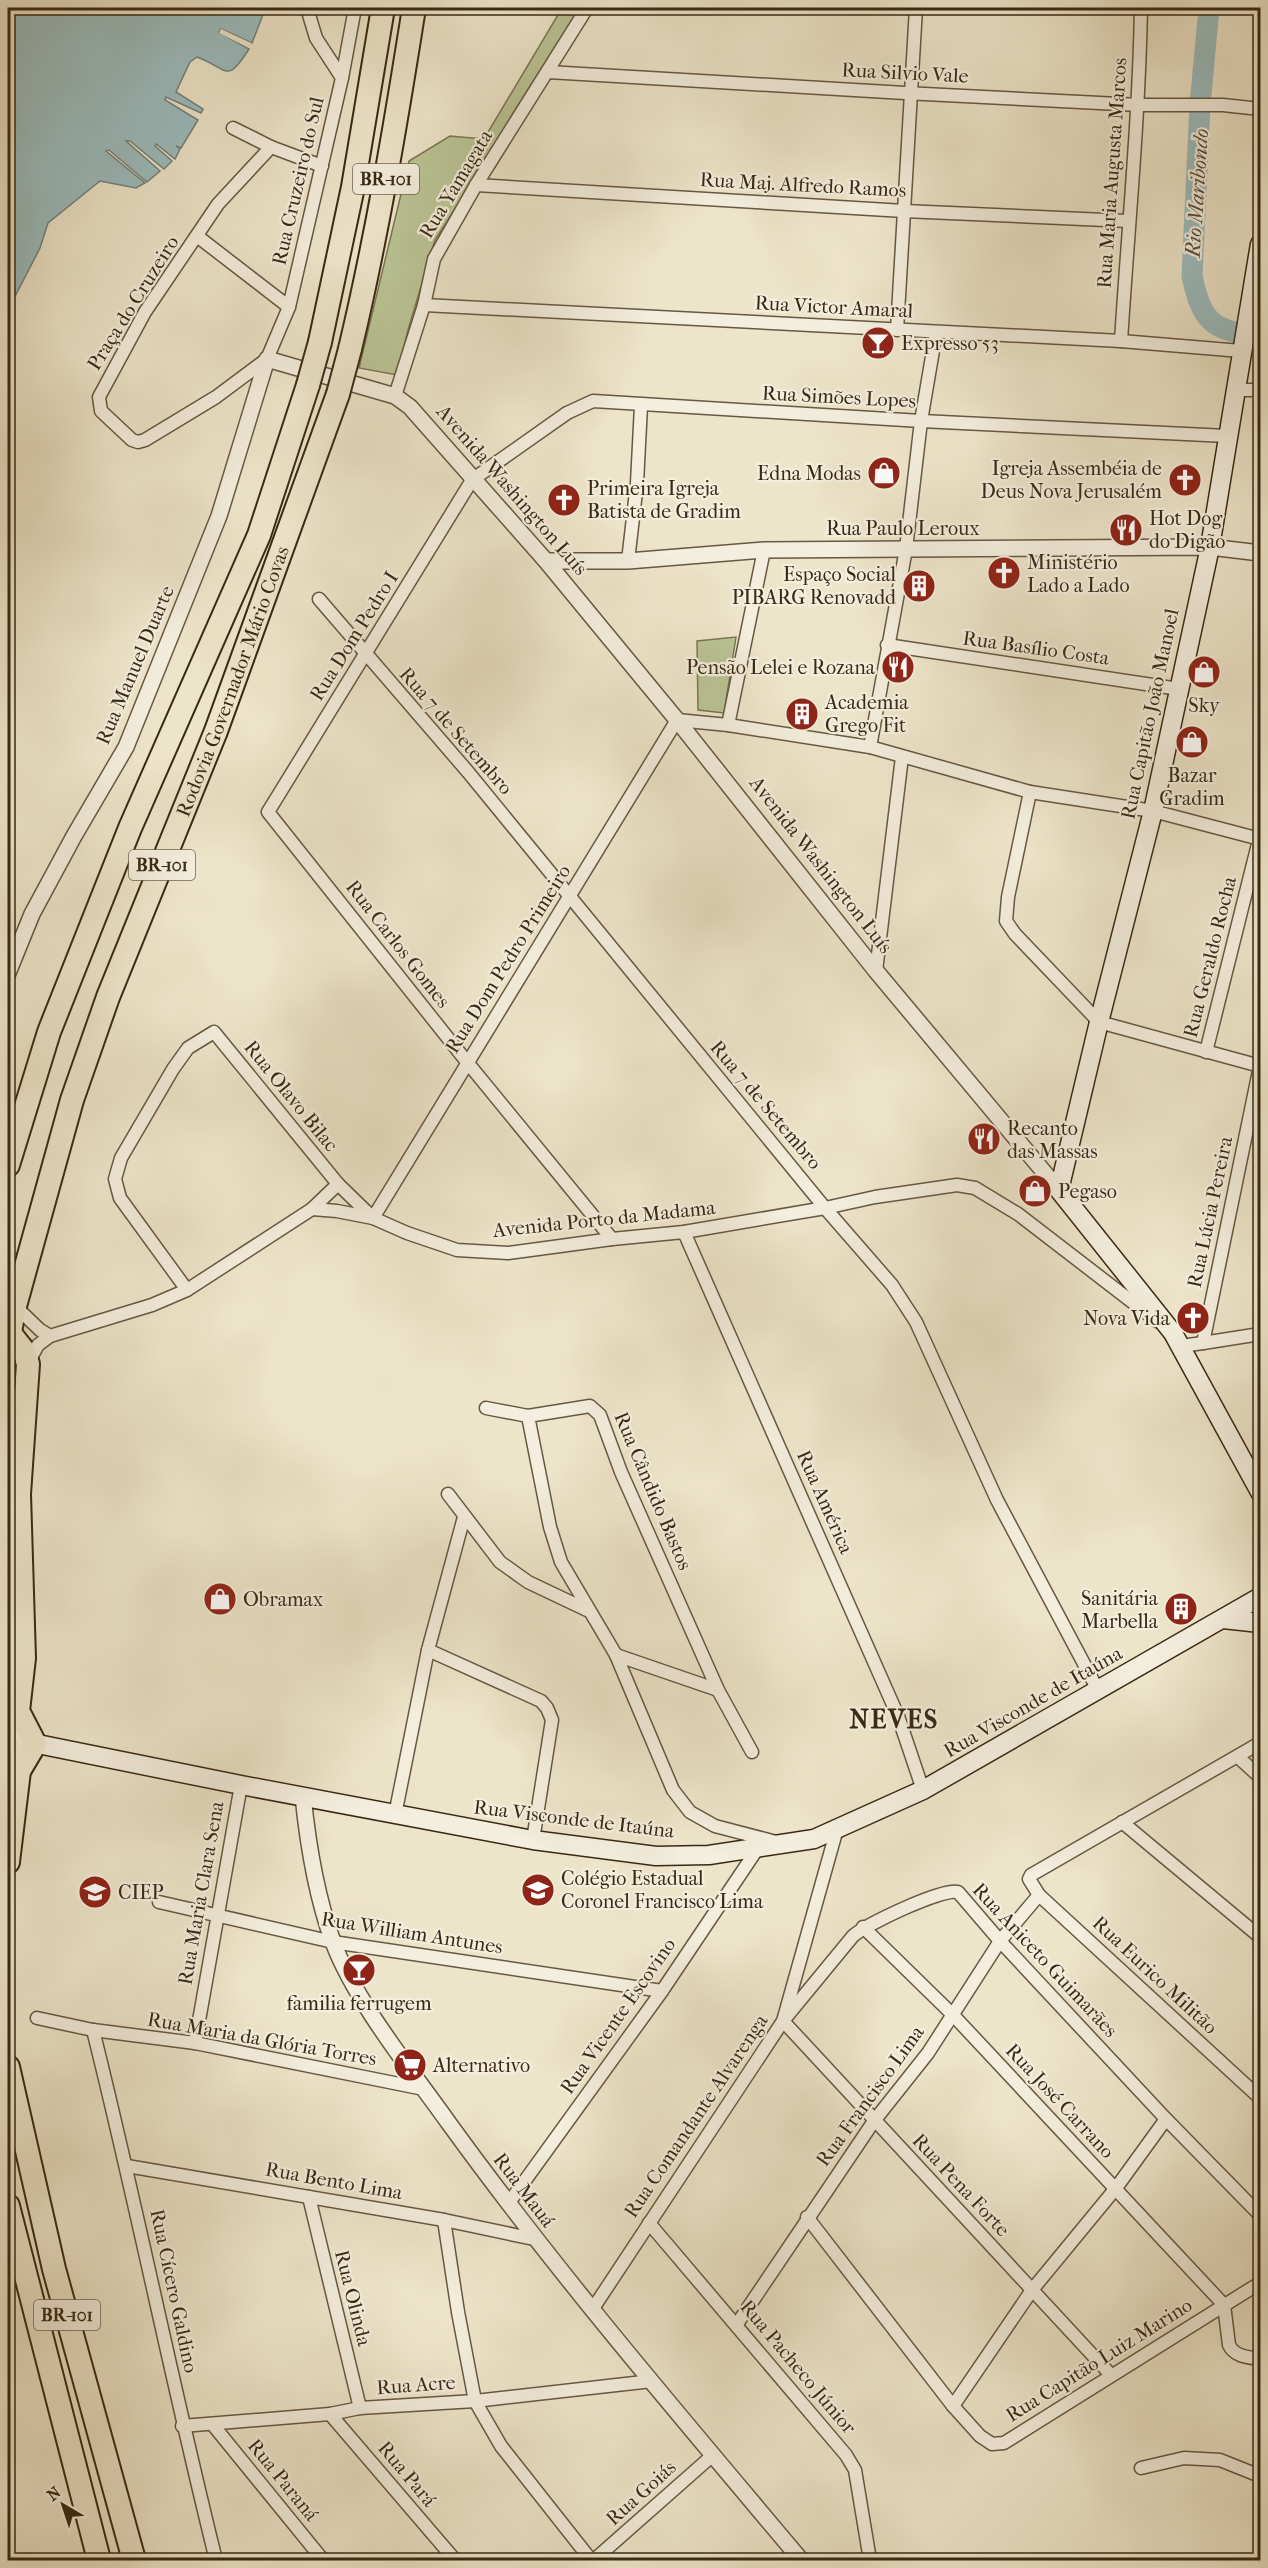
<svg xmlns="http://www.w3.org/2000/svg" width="1268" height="2568" font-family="'IM FELL French Canon',serif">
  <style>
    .green { fill: #bac495; stroke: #7a7654; stroke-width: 1.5 }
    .water { fill: #9bbdbf; stroke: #74827b; stroke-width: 1.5 }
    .pier { fill: #ede5ca }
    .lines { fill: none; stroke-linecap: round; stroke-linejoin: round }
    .river { stroke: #9bbdbf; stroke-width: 21 }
    .minor-casing { stroke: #665842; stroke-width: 15 }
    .tertiary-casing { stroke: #665842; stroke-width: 18 }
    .secondary-casing { stroke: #392914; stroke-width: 21 }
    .motorway-casing { stroke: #392914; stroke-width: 26 }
    .minor { stroke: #f3eedd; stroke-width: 12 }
    .tertiary { stroke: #f3eedd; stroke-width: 15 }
    .secondary { stroke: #f3eedd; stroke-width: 18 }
    .motorway { stroke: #ede5ca; stroke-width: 22 }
    .motorway-bridge-casing { stroke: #392914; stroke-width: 26; stroke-linecap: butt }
    .motorway-bridge { stroke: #ede5ca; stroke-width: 22 }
    .labels { text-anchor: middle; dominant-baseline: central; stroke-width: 4.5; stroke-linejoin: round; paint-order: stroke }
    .shield { fill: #f3eedd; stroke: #716450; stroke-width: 1.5 }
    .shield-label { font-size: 18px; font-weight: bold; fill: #392914 }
    .street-label { font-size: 20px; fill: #392914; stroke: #f3eedd }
    .poi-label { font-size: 20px; fill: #392914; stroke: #f3eedd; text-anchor: start }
    .water-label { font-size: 21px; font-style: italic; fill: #524e3f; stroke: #f3eedd }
    .district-label { font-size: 26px; font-weight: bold; letter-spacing: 1.5px; fill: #392914; stroke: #f3eedd }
  </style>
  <rect width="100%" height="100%" fill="#ede5ca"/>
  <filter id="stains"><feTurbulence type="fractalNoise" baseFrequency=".00333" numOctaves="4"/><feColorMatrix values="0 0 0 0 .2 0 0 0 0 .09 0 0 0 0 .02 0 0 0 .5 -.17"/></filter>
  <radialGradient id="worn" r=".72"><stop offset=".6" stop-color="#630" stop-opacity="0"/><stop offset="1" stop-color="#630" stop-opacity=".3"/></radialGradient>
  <g class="green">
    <polygon points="562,8 579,8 534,86 435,240 408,330 397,375 359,368 409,161 450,136 484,139"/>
    <polygon points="736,637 724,713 698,710 697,641"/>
  </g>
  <path class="water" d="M 8,8 L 250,8 L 264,12 L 252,43 L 221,29 L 219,32 L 249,49 C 226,85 229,69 197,57 L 190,62 L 176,92 L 203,109 L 201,113 L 166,97 L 165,100 L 198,120 L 181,148 L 176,146 L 180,149 L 175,159 L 156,144 L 155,146 L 172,161 L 164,169 L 130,141 L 126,141 L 160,171 L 147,182 L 109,150 L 106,151 L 145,183 L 136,188 L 100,181 L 48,223 L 40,248 L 8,310 Z"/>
  <polygon class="pier" points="221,29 251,43 250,45 239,40 250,46 249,48 219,33"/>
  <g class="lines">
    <path class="river" d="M 1209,8 L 1200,105 L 1192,276 C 1202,323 1213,331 1260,336"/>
    <g class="minor-casing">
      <g id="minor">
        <polyline points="307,8 316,38 342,78"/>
        <polyline points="548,72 905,93 1139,105 1223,105 1260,109"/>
        <polyline points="233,128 271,147 322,166"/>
        <polyline points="271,147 218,204 145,312 99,397 101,411 132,440 138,442 145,440 216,397 267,359 289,307 342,78 355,8"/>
        <polyline points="476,185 904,211 1128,221"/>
        <polyline points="197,236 289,307"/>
        <polyline points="424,305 1121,341 1241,351"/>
        <polyline points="897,330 916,8"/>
        <path d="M 1121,341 C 1128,230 1139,119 1141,8"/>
        <polyline points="1235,390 1260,390"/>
        <polyline points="395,396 424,305 434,259 476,185 587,8"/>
        <polyline points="628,561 637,483 641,406"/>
        <polyline points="319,599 468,772 825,1208 892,1285 916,1322 997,1500 1099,1692"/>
        <polyline points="887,645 1179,689"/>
        <polyline points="728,725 764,550"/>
        <polyline points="870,747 906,549 921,421 936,333"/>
        <polyline points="1030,792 1008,897 1006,921 1015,934 1099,1022 1260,1066"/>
        <polyline points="876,971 902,757"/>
        <polyline points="1206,1052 1260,836"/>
        <polyline points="312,1209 337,1211 373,1218 677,720 728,725 870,747 1030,792 1153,811 1260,839"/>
        <polyline points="684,1232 898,1716 923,1790"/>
        <polyline points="612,1239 467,1062 268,812 472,480 567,413 593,401 921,421 1227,436"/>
        <polyline points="187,1290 120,1198 115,1179 121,1158 173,1069 188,1048 214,1032 338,1184"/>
        <polyline points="15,1306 40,1330 50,1336"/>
        <polyline points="1203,1343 1260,1334"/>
        <polyline points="1181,1346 1203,1343 1260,1066"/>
        <polyline points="29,1361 38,1345 50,1336 152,1305 187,1290 312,1209 338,1184 373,1218 407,1233 457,1250 508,1253 612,1239 684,1232 825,1208 875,1197 957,1185 975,1188 1018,1214 1157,1321"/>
        <polyline points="486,1408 528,1416"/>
        <polyline points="448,1494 500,1562 528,1582 587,1610"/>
        <polyline points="428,1650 541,1701 547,1708 552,1720 533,1840"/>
        <polyline points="616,1655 718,1690"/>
        <polyline points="1260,1743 1031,1875 1029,1879 1039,1895 1260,2098"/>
        <polyline points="752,1752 718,1690 621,1472 600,1415 590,1406 528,1416 550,1527 561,1562 616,1655 673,1790 690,1812 715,1826 776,1842"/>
        <polyline points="1238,1757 1260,1777"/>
        <polyline points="395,1815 428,1650 464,1517"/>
        <polyline points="1122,1822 1260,1937"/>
        <polyline points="159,1902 333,1942 662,1991"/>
        <path d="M 863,1927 L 953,2015 L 1224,2305 L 1229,2345 C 1235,2357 1248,2357 1260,2359"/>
        <polyline points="37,2018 93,2030 195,2043 424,2089"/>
        <path d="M 93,2030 C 137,2206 172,2384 216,2560"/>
        <polyline points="195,2043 241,1785"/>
        <polyline points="127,2166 444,2220 534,2239"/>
        <polyline points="309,2197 360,2408"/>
        <polyline points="508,2204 662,1991 758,1848"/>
        <polyline points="807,2217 953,2406 980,2436 992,2444 1004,2443 1260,2283"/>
        <polyline points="444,2220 458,2312 475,2401 501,2446 591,2560"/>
        <polyline points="649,2223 846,2455 855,2470 870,2560"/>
        <polyline points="592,2310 783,2021 837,1829"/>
        <polyline points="737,2324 874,2121 928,2053 1000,1941 1039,1895"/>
        <path d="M 1111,2375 L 783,2021 L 853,1936 C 867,1924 942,1888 958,1892 L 1000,1941 L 1166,2119 L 1260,2215"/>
        <polyline points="953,2406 1032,2290 1116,2188 1166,2119"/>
        <polyline points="330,2414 455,2560"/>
        <polyline points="213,2425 323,2560"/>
        <polyline points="182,2426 330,2414 360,2408 475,2401 652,2381"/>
        <polyline points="1141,2468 1184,2458 1220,2460 1260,2476"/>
        <polyline points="594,2560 713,2455"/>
      </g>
    </g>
    <g class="tertiary-casing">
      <g id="tertiary">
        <polyline points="546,561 628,561 764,550 1210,547 1260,553"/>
        <polyline points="8,973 32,914 74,836 126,747 219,516 267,359 395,396 410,407 546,561 677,720 876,971 1059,1190"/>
        <path d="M 303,1796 C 308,1846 316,1895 333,1942 C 355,2001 411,2070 448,2122 C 558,2274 681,2417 801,2560"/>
      </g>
    </g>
    <g class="secondary-casing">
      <g id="secondary">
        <polyline points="1260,244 1210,547 1153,811 1099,1022 1059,1190 1173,1333 1260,1492"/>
        <polyline points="1223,1619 1260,1623"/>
        <polyline points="8,1738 241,1785 533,1840 656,1856 709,1855 814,1839 923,1790 1260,1597"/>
      </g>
    </g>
    <g class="motorway-casing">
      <g id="motorway">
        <polyline points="320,342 353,187 383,8"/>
        <path d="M 350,349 C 377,236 396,122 414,8"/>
        <polyline points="8,1165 49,1032 130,828 259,535 308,385"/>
        <path id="s1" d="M 8,1342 L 15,1306 L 72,1100 L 108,997 L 216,731 L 338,394"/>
        <polyline points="8,1745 19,1771"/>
        <polyline points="8,1862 19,1771 35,1744 18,1711 24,1658 19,1494 28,1364 24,1351 9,1332"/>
        <polyline points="8,2067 54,2269 134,2560"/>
        <polyline points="8,2206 99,2560"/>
      </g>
    </g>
    <use href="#minor" class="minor"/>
    <use href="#tertiary" class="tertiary"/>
    <use href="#secondary" class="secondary"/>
    <use href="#motorway" class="motorway"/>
    <g class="motorway-bridge-casing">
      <g id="motorway-bridge">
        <polyline points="308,385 320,342"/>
        <polyline points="338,394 350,349"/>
      </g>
    </g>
    <use href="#motorway-bridge" class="motorway-bridge"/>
  </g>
  <defs>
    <g id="bar-disc" transform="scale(1.725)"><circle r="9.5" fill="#8f2418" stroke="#f3eedd"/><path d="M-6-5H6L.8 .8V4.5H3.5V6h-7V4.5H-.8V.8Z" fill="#fff"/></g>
    <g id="shop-disc" transform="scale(1.725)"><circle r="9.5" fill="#8f2418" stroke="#f3eedd"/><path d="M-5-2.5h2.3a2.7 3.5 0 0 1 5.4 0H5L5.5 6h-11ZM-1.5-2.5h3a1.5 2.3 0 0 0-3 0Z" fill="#fff"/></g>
    <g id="church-disc" transform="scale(1.725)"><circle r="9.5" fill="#8f2418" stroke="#f3eedd"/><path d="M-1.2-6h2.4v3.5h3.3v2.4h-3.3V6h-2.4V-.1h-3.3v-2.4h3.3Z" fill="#fff"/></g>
    <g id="restaurant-disc" transform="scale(1.725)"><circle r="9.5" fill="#8f2418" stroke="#f3eedd"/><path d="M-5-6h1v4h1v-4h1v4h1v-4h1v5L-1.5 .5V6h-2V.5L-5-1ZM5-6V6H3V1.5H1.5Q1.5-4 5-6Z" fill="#fff"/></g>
    <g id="building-disc" transform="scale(1.725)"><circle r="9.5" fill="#8f2418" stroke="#f3eedd"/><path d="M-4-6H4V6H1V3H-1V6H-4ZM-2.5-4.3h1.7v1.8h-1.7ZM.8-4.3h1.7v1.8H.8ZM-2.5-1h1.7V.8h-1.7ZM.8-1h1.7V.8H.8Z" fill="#fff"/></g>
    <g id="school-disc" transform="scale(1.725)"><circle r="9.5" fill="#8f2418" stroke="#f3eedd"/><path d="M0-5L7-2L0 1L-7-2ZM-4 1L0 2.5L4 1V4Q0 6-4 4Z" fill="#fff"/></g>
    <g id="supermarket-disc" transform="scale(1.725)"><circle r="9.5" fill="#8f2418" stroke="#f3eedd"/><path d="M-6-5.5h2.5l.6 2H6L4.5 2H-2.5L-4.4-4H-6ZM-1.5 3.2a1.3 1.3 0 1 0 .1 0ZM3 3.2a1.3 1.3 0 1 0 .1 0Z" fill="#fff"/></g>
  </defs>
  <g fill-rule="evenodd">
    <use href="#bar-disc" x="878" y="343"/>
    <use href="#shop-disc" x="884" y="473"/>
    <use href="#church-disc" x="1185" y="480"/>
    <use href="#church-disc" x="564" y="500"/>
    <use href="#restaurant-disc" x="1126" y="530"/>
    <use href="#church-disc" x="1004" y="573"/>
    <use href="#building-disc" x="919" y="586"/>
    <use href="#restaurant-disc" x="898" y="667"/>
    <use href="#shop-disc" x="1204" y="672"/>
    <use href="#building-disc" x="802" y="714"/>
    <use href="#shop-disc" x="1192" y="742"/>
    <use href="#restaurant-disc" x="984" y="1139"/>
    <use href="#shop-disc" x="1035" y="1191"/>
    <use href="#church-disc" x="1193" y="1318"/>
    <use href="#shop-disc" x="220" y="1599"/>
    <use href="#building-disc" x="1181" y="1609"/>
    <use href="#school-disc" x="538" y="1890"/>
    <use href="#school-disc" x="95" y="1892"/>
    <use href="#bar-disc" x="359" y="1970"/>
    <use href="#supermarket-disc" x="410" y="2065"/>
  </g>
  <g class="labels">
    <g class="shield">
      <rect x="353" y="164" width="66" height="30" rx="4.5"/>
      <rect x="129" y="850" width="66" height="30" rx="4.5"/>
      <rect x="34" y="2300" width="66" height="30" rx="4.5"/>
    </g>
    <g class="shield-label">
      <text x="386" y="179">BR-101</text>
      <text x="162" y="865">BR-101</text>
      <text x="67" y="2315">BR-101</text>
    </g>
    <g class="street-label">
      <text transform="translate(905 73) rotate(3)">Rua Silvio Vale</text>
      <text transform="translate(1112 173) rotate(-86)">Rua Maria Augusta Marcos</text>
      <text transform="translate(298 181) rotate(-77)">Rua Cruzeiro do Sul</text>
      <text transform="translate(456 184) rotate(-59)">Rua Yamagata</text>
      <text transform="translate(803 185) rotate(3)">Rua Maj. Alfredo Ramos</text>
      <text transform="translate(133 303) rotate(-58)">Praça do Cruzeiro</text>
      <text transform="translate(834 307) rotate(3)">Rua Victor Amaral</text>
      <text transform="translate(839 397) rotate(3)">Rua Simões Lopes</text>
      <text transform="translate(512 490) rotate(49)">Avenida Washington Luís</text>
      <text x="903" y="528">Rua Paulo Leroux</text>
      <text transform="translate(354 636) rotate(-58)">Rua Dom Pedro I</text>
      <text transform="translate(1036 648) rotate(8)">Rua Basílio Costa</text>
      <text transform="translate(135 665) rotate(-67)">Rua Manuel Duarte</text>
      <text stroke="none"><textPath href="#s1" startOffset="699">Rodovia Governador Mário Covas</textPath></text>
      <text transform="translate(1150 714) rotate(-78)">Rua Capitão João Manoel</text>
      <text transform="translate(456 731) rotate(49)">Rua 7 de Setembro</text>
      <text transform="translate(821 865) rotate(52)">Avenida Washington Luís</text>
      <text transform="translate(398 944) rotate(52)">Rua Carlos Gomes</text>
      <text transform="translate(1210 957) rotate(-76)">Rua Geraldo Rocha</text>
      <text transform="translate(508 959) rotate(-58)">Rua Dom Pedro Primeiro</text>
      <text transform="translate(291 1096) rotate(51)">Rua Olavo Bilac</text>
      <text transform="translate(766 1105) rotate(50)">Rua 7 de Setembro</text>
      <text transform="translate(1210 1212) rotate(-78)">Rua Lúcia Pereira</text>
      <text transform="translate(604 1219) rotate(-6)">Avenida Porto da Madama</text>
      <text transform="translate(653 1491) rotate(67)">Rua Cândido Bastos</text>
      <text transform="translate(825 1502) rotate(66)">Rua América</text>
      <text transform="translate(1033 1702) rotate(-30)">Rua Visconde de Itaúna</text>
      <text transform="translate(574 1819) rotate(7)">Rua Visconde de Itaúna</text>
      <text transform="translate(201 1893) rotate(-80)">Rua Maria Clara Sena</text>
      <text transform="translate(412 1933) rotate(9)">Rua William Antunes</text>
      <text transform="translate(1045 1960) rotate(47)">Rua Aniceto Guimarães</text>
      <text transform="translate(1155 1975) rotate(43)">Rua Eurico Militão</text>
      <text transform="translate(618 2016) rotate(-55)">Rua Vicente Escovino</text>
      <text transform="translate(262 2039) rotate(10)">Rua Maria da Glória Torres</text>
      <text transform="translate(870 2096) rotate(-54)">Rua Francisco Lima</text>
      <text transform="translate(1060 2101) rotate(47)">Rua José Carrano</text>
      <text transform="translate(696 2116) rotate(-56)">Rua Comandante Alvarenga</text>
      <text transform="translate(334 2181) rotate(10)">Rua Bento Lima</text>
      <text transform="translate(961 2185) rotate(47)">Rua Pena Forte</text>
      <text transform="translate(524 2190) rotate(53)">Rua Mauá</text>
      <text transform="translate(174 2291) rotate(78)">Rua Cícero Galdino</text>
      <text transform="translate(353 2298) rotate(76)">Rua Olinda</text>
      <text transform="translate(1099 2360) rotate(-32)">Rua Capitão Luiz Marino</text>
      <text transform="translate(798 2367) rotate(50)">Rua Pacheco Júnior</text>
      <text transform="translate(416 2385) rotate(-4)">Rua Acre</text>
      <text transform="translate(407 2474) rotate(50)">Rua Pará</text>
      <text transform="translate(283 2480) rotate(51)">Rua Paraná</text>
      <text transform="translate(641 2493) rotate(-42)">Rua Goiás</text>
    </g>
    <g class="poi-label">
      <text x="901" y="343">Expresso 53</text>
      <text x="1162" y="468" text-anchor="end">Igreja Assembéia de<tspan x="1162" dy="23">Deus Nova Jerusalém</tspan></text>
      <text x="861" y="473" text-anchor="end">Edna Modas</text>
      <text x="587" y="488">Primeira Igreja<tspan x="587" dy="23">Batista de Gradim</tspan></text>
      <text x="1149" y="518">Hot Dog<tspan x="1149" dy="23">do Digão</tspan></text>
      <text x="1027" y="562">Ministério<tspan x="1027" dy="23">Lado a Lado</tspan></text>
      <text x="896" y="574" text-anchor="end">Espaço Social<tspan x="896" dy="23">PIBARG Renovadd</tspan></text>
      <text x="875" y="667" text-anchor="end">Pensão Lelei e Rozana</text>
      <text x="825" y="702">Academia<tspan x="825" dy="23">Grego Fit</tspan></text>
      <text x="1204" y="705" text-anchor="middle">Sky</text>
      <text x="1192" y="775" text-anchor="middle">Bazar<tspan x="1192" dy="23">Gradim</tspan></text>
      <text x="1007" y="1128">Recanto<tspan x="1007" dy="23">das Massas</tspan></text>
      <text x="1058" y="1191">Pegaso</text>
      <text x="1170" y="1318" text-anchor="end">Nova Vida</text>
      <text x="1158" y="1598" text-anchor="end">Sanitária<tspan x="1158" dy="23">Marbella</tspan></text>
      <text x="243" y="1599">Obramax</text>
      <text x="561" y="1878">Colégio Estadual<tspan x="561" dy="23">Coronel Francisco Lima</tspan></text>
      <text x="118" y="1892">CIEP</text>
      <text x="359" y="2003" text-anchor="middle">familia ferrugem</text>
      <text x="433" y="2065">Alternativo</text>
    </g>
    <g class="water-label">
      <text transform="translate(1197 193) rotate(-86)">Rio Maribondo</text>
    </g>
    <g class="district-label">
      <text x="894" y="1719">NEVES</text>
    </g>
  </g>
  <rect width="1268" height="2568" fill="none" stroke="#ede5ca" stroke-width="30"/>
  <rect x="9" y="9" width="1250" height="2550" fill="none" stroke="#392914" stroke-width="3"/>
  <rect x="15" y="15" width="1238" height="2538" fill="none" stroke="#392914" stroke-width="1.5"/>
  <g transform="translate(63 2505) rotate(321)" stroke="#f3eedd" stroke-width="4.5" paint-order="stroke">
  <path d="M0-4.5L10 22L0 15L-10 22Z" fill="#392914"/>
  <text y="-9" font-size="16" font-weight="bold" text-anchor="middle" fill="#392914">N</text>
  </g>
  <rect width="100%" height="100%" filter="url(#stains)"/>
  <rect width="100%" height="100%" fill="url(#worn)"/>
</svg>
